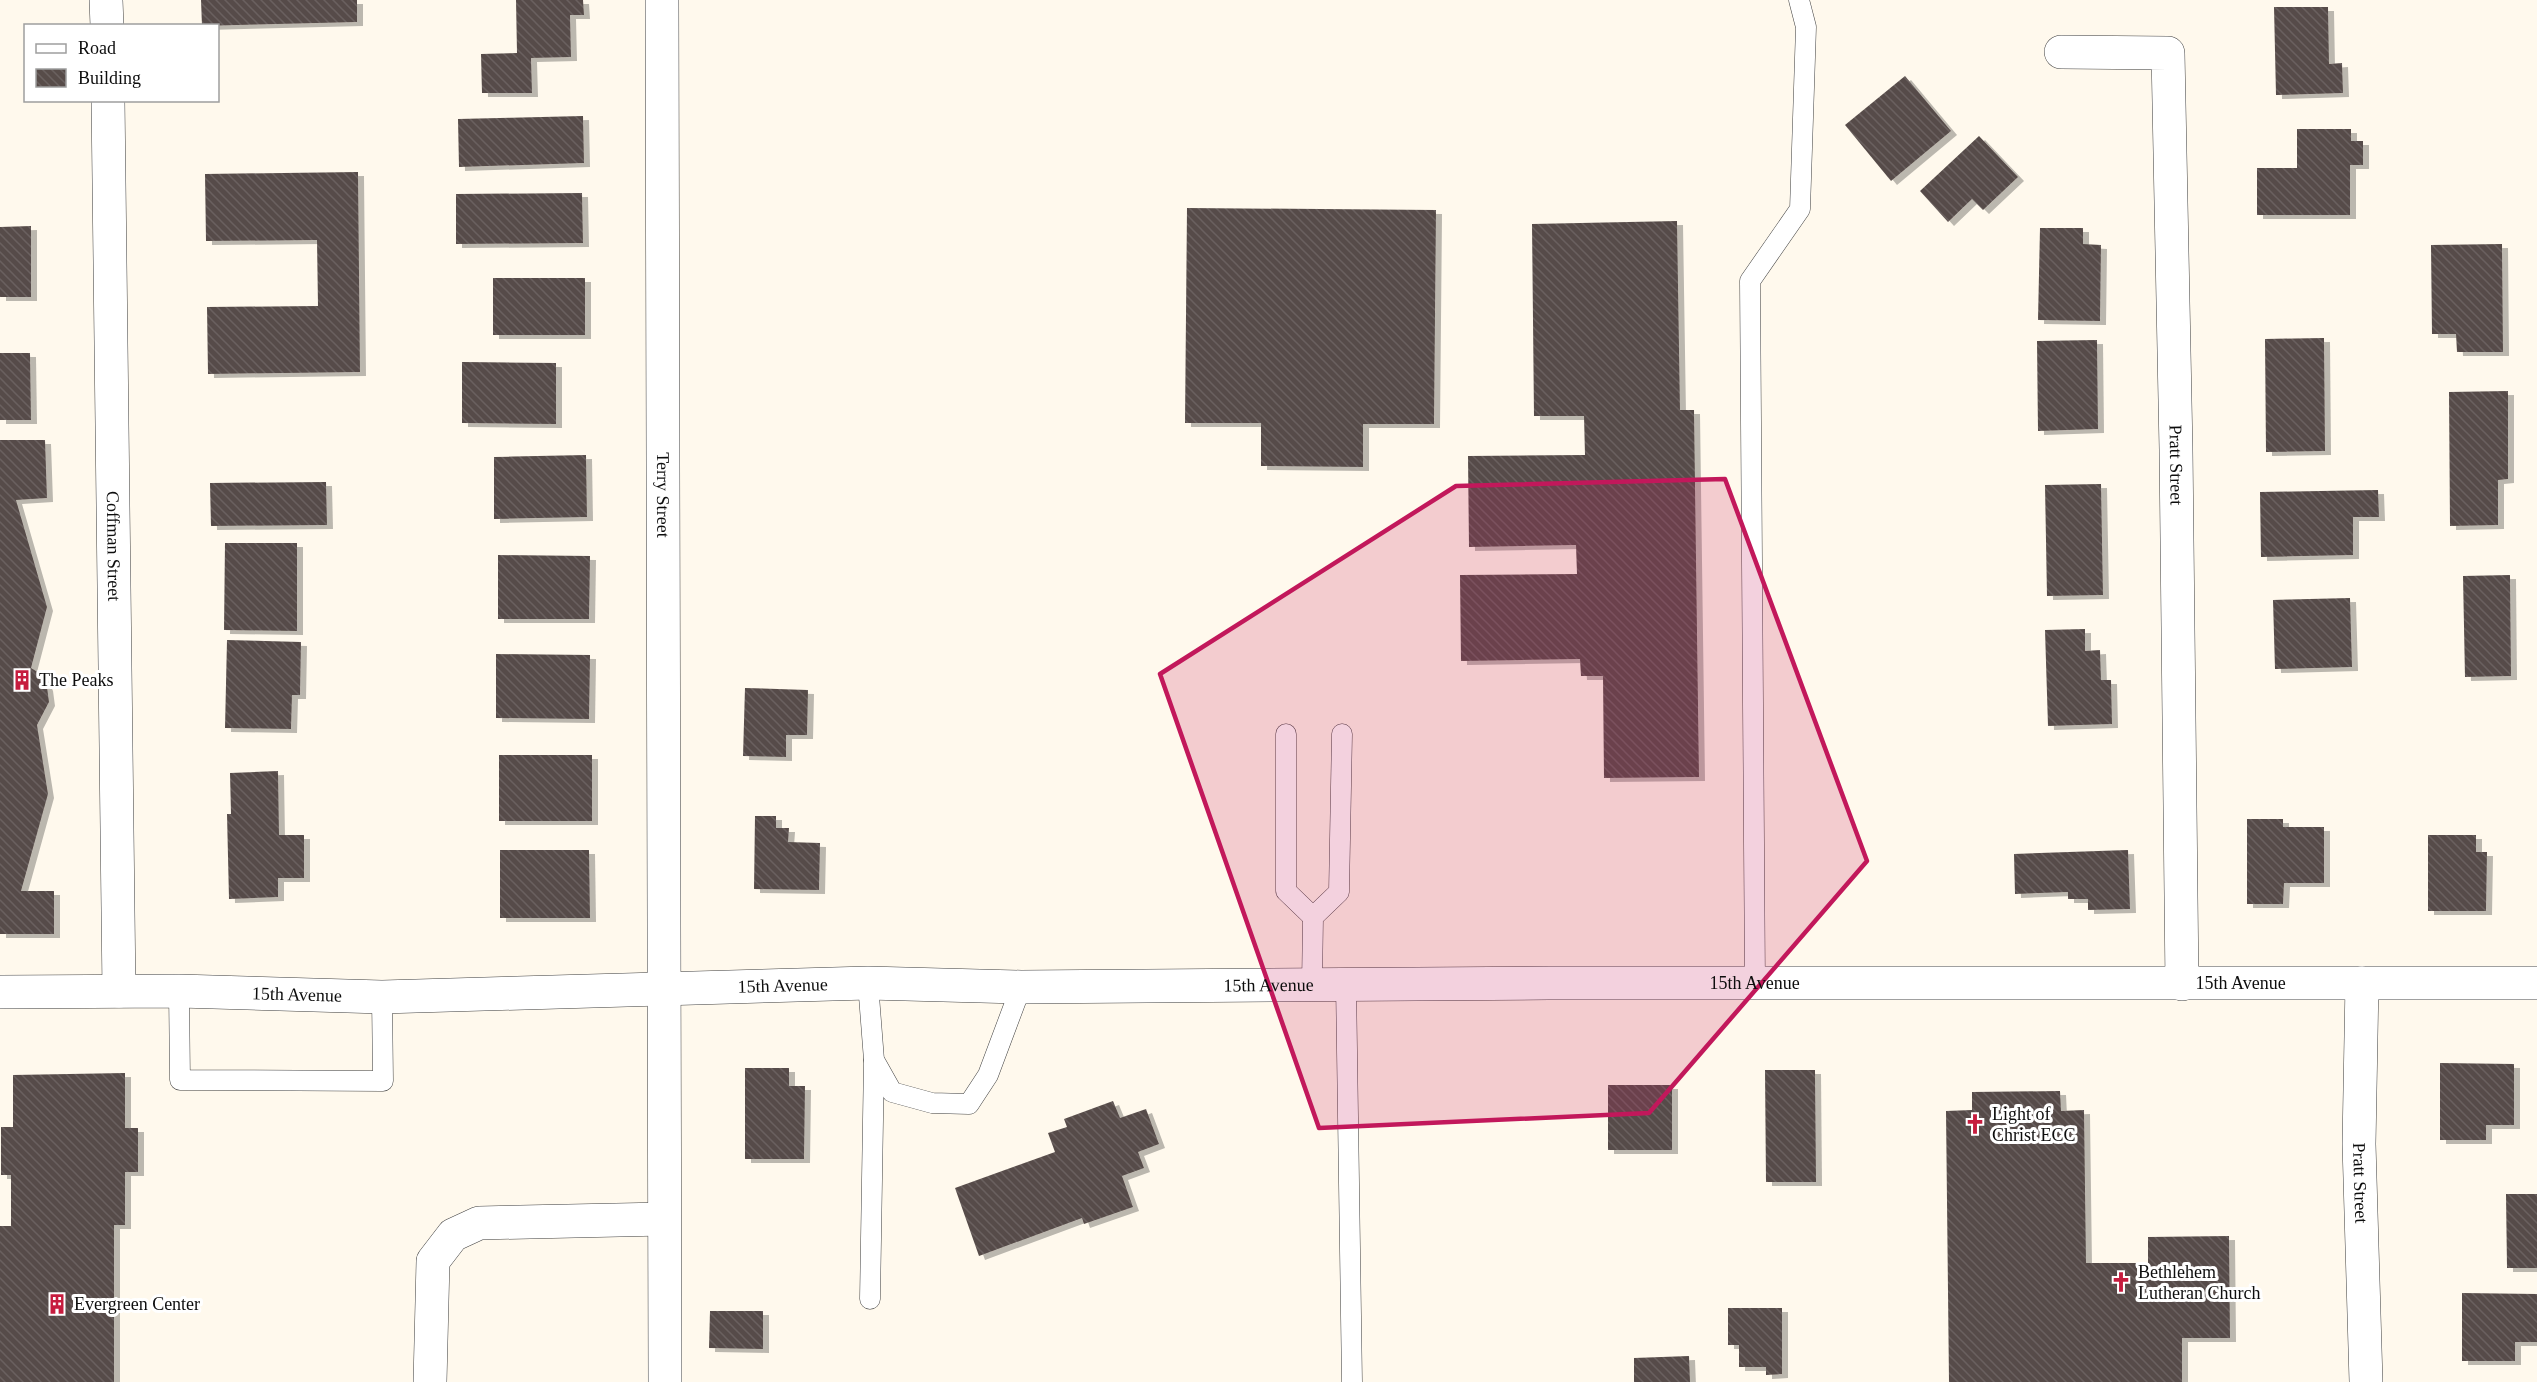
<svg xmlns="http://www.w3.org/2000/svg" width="2537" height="1382" font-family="Georgia,serif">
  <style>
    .building { fill: url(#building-back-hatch); filter: url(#shadow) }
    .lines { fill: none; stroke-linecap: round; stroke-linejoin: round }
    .service-casing { stroke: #404040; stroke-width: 21 }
    .minor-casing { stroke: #404040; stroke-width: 34 }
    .service { stroke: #fff; stroke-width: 20 }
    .minor { stroke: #fff; stroke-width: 33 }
    .marked { fill: #c2185b; fill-opacity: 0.2; stroke: #c2185b; stroke-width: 4.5; stroke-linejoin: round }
    .labels { text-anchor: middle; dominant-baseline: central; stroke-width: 6; stroke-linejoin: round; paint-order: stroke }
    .street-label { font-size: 18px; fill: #0d0d0d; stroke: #fff }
    .poi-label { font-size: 18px; fill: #0d0d0d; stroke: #fff; text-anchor: start }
  </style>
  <defs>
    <pattern id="building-back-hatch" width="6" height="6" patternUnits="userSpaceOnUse" patternTransform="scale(1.5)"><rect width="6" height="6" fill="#574c49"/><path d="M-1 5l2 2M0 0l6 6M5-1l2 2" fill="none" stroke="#6a615f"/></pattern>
    <filter id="shadow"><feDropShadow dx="6" dy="4" stdDeviation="0" flood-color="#0004"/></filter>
  </defs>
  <rect width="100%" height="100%" fill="#fff9ed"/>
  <g class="building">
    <polygon points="201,0 357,0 357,22 202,26"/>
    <polygon points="516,0 583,0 584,15 570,15 571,57 531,58 532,93 482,93 481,54 517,53"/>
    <polygon points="2274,7 2328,7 2329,64 2342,63 2343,93 2276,95"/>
    <polygon points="1905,76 1951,131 1891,181 1845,125"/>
    <polygon points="583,116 584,163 459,167 458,119"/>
    <polygon points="2297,129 2351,129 2351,141 2363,141 2363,165 2350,165 2350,215 2257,215 2257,168 2297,168"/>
    <polygon points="1979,136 2018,177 1983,210 1972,199 1948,222 1920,191"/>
    <polygon points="358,172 360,372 208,374 207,307 318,306 317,240 206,241 205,174"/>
    <polygon points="582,193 583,243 456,244 456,194"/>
    <polygon points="1187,208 1436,210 1434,424 1363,424 1363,467 1261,466 1261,423 1185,423"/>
    <polygon points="1677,221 1680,410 1694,410 1699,777 1604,778 1603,676 1581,676 1580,659 1461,661 1460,575 1577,574 1576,545 1469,547 1468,456 1585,455 1584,416 1534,416 1532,224"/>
    <polygon points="31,226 31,297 0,297 0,227"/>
    <polygon points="2040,228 2083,228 2083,244 2101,245 2100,321 2038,320"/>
    <polygon points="2502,244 2503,352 2457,352 2456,334 2432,334 2431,245"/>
    <rect x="493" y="278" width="92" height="57"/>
    <polygon points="2324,338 2325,451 2266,452 2265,339"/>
    <polygon points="2097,340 2098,429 2038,431 2037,341"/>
    <polygon points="0,353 30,353 31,420 0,420"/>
    <polygon points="462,362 556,363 556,424 462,423"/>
    <polygon points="2508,391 2508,479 2498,480 2498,525 2450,526 2449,392"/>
    <polygon points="0,440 45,440 47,498 16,500 47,607 31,668 41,674 47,687 49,702 37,725 48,794 21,891 54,891 54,934 0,934"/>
    <polygon points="586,455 587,517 494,519 494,457"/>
    <polygon points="326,482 327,525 211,526 210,483"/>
    <polygon points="2101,484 2103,595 2047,596 2045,485"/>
    <polygon points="2378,490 2379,517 2353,517 2353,555 2261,557 2260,492"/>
    <polygon points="225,543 297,543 297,631 224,630"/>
    <polygon points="498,555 590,556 589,619 498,619"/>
    <polygon points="2510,575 2511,676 2465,677 2463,576"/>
    <polygon points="2350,598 2352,667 2275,669 2273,600"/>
    <polygon points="2085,629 2085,651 2100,650 2101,680 2111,680 2112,724 2048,726 2045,630"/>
    <polygon points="227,640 301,642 300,695 292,695 291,729 225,728"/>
    <polygon points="496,654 590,655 589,719 496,718"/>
    <polygon points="745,688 808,690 807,735 786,735 786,757 743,756"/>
    <rect x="499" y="755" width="93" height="66"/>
    <polygon points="278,771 279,835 304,835 304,878 278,878 278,897 229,899 227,814 231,814 230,773"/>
    <polygon points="755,816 776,816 776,828 789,828 788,842 820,843 819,890 754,889"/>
    <polygon points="2247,819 2283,819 2283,827 2324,827 2324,883 2284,883 2283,904 2247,904"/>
    <polygon points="2428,835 2476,835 2476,852 2487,852 2486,911 2428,911"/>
    <polygon points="500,850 589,850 590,918 500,918"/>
    <polygon points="2128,850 2130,909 2088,910 2088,899 2068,899 2068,892 2015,894 2014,854"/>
    <polygon points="2440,1063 2514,1064 2514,1125 2486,1125 2486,1140 2440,1140"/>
    <polygon points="745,1068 789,1068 789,1086 805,1086 804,1159 745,1159"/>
    <polygon points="1765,1070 1815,1070 1816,1182 1766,1182"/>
    <polygon points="125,1073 125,1128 138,1128 138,1172 125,1172 125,1225 114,1225 114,1382 0,1382 0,1226 11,1226 11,1175 1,1175 1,1127 13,1127 13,1075"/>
    <rect x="1608" y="1085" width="64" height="65"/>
    <polygon points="2060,1091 2061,1111 2084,1110 2086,1263 2148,1263 2148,1237 2229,1236 2230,1338 2182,1338 2182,1382 1949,1382 1946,1111 1972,1110 1972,1092"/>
    <polygon points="1113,1101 1120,1118 1146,1109 1159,1144 1138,1152 1144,1168 1122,1176 1133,1207 1084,1224 1082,1218 979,1256 955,1188 1055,1152 1048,1133 1067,1127 1064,1119"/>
    <polygon points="2506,1194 2537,1194 2537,1268 2507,1268"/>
    <polygon points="2462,1293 2537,1294 2537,1342 2515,1342 2515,1361 2462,1361"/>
    <polygon points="1728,1308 1782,1308 1782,1374 1766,1375 1766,1367 1739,1367 1739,1345 1728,1345"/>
    <polygon points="710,1311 763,1311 763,1349 709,1348"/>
    <polygon points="1689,1356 1690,1382 1634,1382 1634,1358"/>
  </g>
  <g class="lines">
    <g class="service-casing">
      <g id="service">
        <polyline points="1286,734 1286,891 1313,917"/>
        <polyline points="868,983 874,1060 892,1092 932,1103 969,1104 988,1075 1021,987"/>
        <polyline points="1755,983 1750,281 1800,209 1806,27 1799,0"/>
        <polyline points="1346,984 1352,1382"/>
        <polyline points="1312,985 1313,917 1339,892 1342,734"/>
        <polyline points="179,991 180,1080 383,1081 382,997"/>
        <polyline points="870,1299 874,1060"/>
      </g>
    </g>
    <g class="minor-casing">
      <g id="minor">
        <polyline points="106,0 107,26"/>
        <path id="s1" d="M 662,0 L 665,1382"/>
        <path id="s2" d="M 2061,52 L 2168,53 L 2176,450 L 2182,984"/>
        <path id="s3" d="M 108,100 L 119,991"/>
        <path id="s4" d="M 2362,983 L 2359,1144 L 2366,1382"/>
        <path id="s5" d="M 0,992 L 179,991 L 382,997 L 868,983 L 1021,987 L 1549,983 L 2537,983"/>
        <polyline points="430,1382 433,1261 453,1235 479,1223 664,1219"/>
      </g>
    </g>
    <use href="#service" class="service"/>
    <use href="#minor" class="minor"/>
  </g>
  <path class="marked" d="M 1725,479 L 1867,861 L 1649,1113 L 1319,1128 L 1160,674 L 1456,486 Z"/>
  <defs>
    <g id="building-bare" transform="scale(1.62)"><path d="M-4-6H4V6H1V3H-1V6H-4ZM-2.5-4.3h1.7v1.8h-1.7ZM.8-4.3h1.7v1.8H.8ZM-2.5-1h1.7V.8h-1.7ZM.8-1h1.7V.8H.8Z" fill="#c61c3e" stroke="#fff" stroke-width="2.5" paint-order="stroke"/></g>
    <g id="church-bare" transform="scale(1.62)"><path d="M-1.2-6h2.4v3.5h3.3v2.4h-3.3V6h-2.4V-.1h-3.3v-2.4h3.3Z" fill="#c61c3e" stroke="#fff" stroke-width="2.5" paint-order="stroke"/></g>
  </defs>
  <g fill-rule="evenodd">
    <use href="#building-bare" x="22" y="680"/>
    <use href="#church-bare" x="1975" y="1124"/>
    <use href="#church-bare" x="2121" y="1282"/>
    <use href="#building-bare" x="57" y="1304"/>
  </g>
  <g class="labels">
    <g class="street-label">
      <text stroke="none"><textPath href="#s2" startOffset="519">Pratt Street</textPath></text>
      <text stroke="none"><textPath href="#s1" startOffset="495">Terry Street</textPath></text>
      <text stroke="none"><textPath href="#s3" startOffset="446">Coffman Street</textPath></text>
      <text stroke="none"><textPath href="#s5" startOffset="1755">15th Avenue</textPath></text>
      <text stroke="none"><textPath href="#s5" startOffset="2241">15th Avenue</textPath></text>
      <text stroke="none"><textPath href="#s5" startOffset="1269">15th Avenue</textPath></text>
      <text stroke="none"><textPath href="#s5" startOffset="783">15th Avenue</textPath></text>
      <text stroke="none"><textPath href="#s5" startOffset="297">15th Avenue</textPath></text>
      <text stroke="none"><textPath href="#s4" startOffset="200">Pratt Street</textPath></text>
    </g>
    <g class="poi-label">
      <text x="39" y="680">The Peaks</text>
      <text x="1992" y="1114">Light of<tspan x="1992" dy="21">Christ ECC</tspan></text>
      <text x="2138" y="1272">Bethlehem<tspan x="2138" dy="21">Lutheran Church</tspan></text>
      <text x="74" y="1304">Evergreen Center</text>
    </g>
  </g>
  <rect x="24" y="24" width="195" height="78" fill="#ffffff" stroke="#9e9e9e" stroke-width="1.5"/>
  <rect x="36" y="44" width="30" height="9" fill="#ffffff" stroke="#9e9e9e" stroke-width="1.5"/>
  <text x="78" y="54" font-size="18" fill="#0d0d0d">Road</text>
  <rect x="36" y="69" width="30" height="18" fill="url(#building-back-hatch)" stroke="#9e9e9e" stroke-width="1.5"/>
  <text x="78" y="84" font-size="18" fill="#0d0d0d">Building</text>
</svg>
